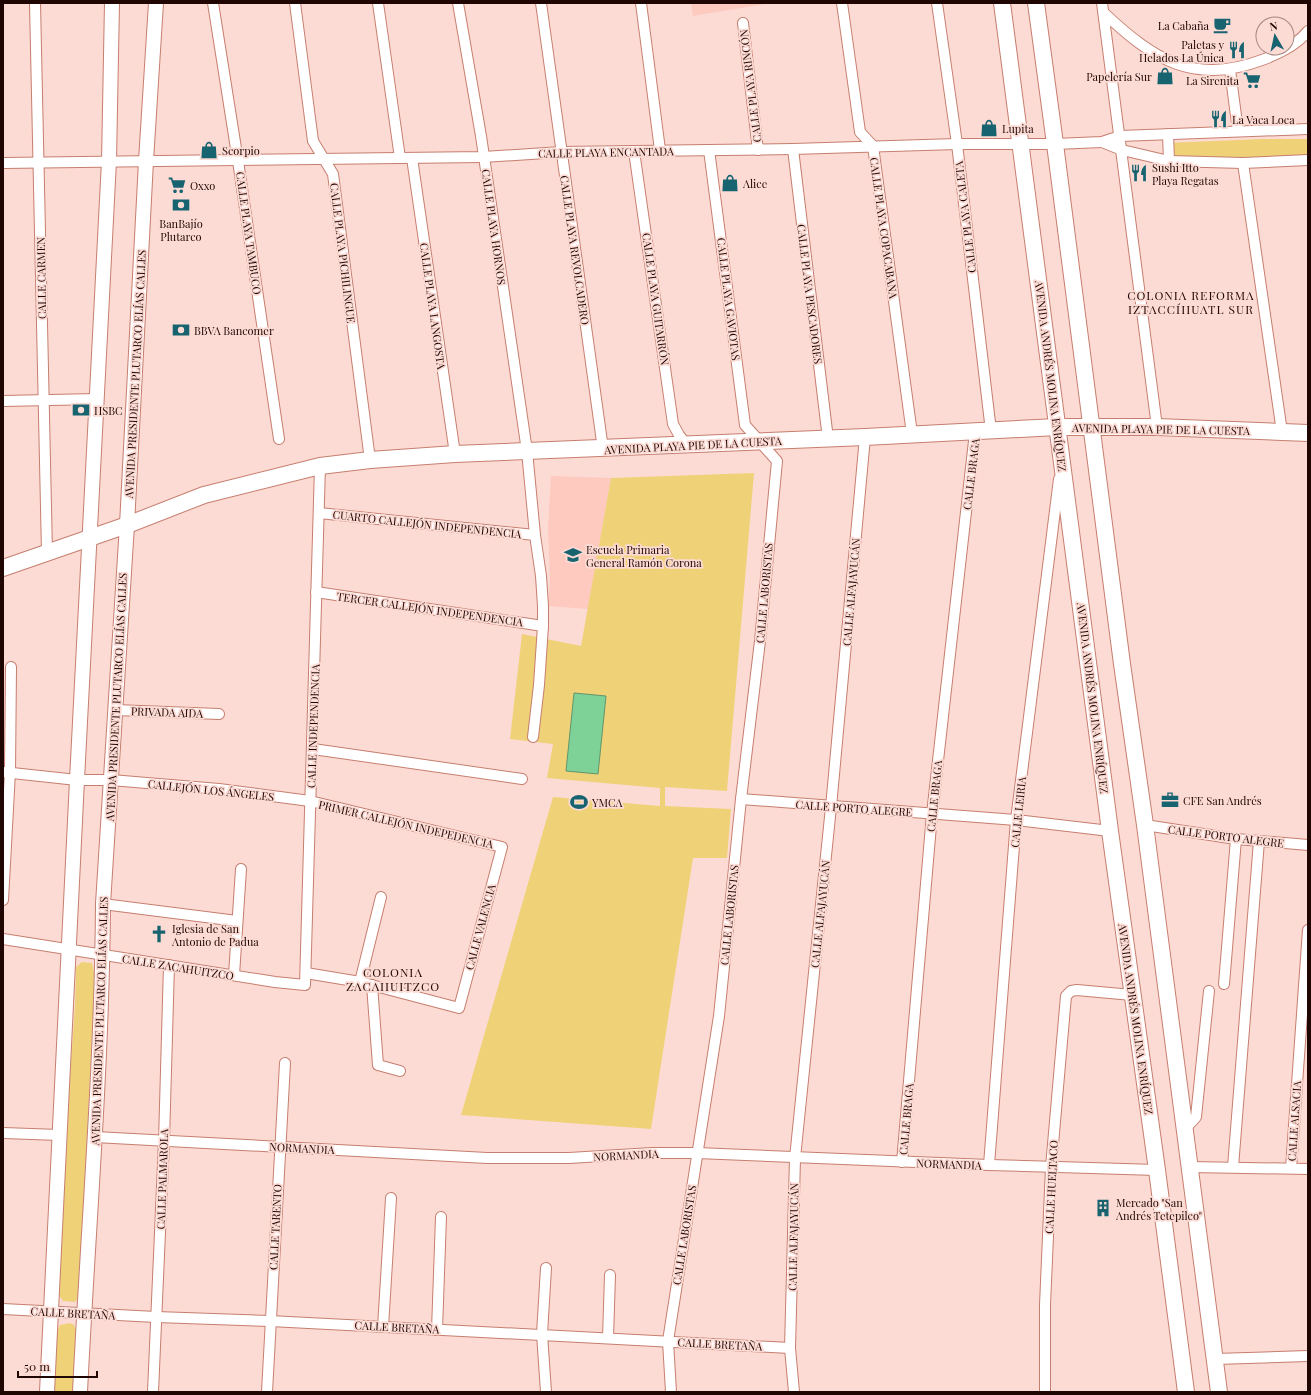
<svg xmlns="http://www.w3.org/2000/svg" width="1311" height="1395" font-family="'Playfair Display',serif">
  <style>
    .built { fill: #fec9be }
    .green { fill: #efd278 }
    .water { fill: #7ed197; stroke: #62946b }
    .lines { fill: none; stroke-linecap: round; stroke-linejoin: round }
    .street-casing { stroke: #c67e6f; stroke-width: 12 }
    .secondary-casing { stroke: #c67e6f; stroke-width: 16 }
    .primary-casing { stroke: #c67e6f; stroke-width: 18 }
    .street { stroke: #fff; stroke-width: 10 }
    .secondary { stroke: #fff; stroke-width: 14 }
    .primary { stroke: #fff; stroke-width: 16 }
    .labels { text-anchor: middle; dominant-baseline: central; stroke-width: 3.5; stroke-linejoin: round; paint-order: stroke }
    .poi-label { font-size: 11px; fill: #1f0603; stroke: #fcdbd4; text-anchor: start }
    .street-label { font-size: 11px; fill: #1f0603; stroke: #fcdbd4 }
    .neighbourhood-label { font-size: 12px; letter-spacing: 1px; fill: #1f0603; stroke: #fcdbd4 }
  </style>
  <rect width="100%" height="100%" fill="#fcdbd4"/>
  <g class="built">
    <polygon points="691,3 771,3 693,16"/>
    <polygon points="551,476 611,478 588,609 548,606 550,581 548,529"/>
  </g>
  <g class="green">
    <polygon points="1262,139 1308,139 1308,159 1166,158 1164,150 1165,143"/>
    <polygon points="754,473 727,791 665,787 665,806 731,809 727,858 693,858 651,1129 461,1115 553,797 660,806 660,788 547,778 553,744 510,739 522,634 581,646 611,478"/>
    <polygon points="82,962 92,963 95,976 79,1296 75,1302 63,1301 59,1295 66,1132 75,1005 76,967"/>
    <polygon points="70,1323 74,1325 77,1332 75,1392 53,1392 56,1334 60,1325"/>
  </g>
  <polygon class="water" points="574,693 606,696 598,774 566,771"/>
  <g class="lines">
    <g class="street-casing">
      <g id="street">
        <polyline points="35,3 47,553"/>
        <polyline points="213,3 238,161 279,439"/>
        <polyline points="295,3 313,141 333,174 370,460"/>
        <polyline points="378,3 400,158"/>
        <polyline points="458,3 481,136 527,451 535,535 541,576 543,606 543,626 539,685 533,737"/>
        <polyline points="541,3 603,449"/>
        <polyline points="641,3 660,150"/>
        <polyline points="842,3 860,132 873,146 912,434"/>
        <polyline points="937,3 957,144 991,431"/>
        <polyline points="1102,3 1157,427"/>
        <path d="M 1104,13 C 1153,59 1193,86 1262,60 C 1278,54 1297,45 1308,31"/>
        <polyline points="743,23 758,150"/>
        <polyline points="1230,70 1238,131"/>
        <polyline points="1168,134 1169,161"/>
        <polyline points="1102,142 1122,150 1169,161 1243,163 1308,160"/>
        <polyline points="793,149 828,439"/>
        <polyline points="634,151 673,424 679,435 686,444"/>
        <polyline points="412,158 455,454"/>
        <polyline points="3,163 483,157 561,152 793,149 957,144 1055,144 1102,142 1120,136 1308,129"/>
        <polyline points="1243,163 1282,432"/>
        <polyline points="3,401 97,399"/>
        <polyline points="319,513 535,535"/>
        <polyline points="316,592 543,626"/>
        <polyline points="115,710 219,714"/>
        <polyline points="313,749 522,779"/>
        <polyline points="3,772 77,780 111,780 219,789 310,801 502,847 459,1008 360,982 306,973"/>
        <polyline points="741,799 1016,820 1110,831"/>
        <polyline points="1145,825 1236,839 1308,845"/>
        <polyline points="3,900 10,772 11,667"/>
        <polyline points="103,904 237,921"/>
        <polyline points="3,939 275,982 305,985 320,466"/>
        <polyline points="234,975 241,869"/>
        <polyline points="360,982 381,897"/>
        <polyline points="1224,984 1236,839"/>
        <polyline points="372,985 378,1065 400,1071"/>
        <polyline points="1184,1130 1196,1117 1209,991"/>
        <polyline points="3,1133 60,1135"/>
        <polyline points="95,1137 487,1158 569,1158 652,1153 697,1153 989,1165 1157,1170"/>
        <polyline points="902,1162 932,814 975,432"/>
        <polyline points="989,1165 1016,820 1059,479"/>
        <polyline points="1190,1167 1308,1169"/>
        <polyline points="1233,1167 1259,841"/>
        <polyline points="1291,1168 1308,930"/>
        <polyline points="546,1268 542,1334 546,1392"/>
        <polyline points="3,1309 156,1317 270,1321 790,1348"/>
        <polyline points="383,1327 391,1198"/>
        <polyline points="437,1330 441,1217"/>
        <polyline points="608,1338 610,1275"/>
        <polyline points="1215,1359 1308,1356"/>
        <polyline points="153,1392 164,1141 169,965"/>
        <polyline points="267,1392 285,1063"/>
        <polyline points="671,1392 668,1341 719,1016 741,799 760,641 777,461 745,425 709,150"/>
        <polyline points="794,1392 790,1348 795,1158 831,807 865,437"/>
        <polyline points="1045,1392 1045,1305 1051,1167 1066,996 1071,991 1077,990 1132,995"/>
      </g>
    </g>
    <g class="secondary-casing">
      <g id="secondary">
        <polyline points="47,1392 77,780 109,161 112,3"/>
        <path d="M 80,1392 C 88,1229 102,1067 103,904 L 127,525 L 146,161 L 156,3"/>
      </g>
    </g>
    <g class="primary-casing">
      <g id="primary">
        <polyline points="1002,3 1110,831 1157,1170 1186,1392"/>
        <polyline points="1036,3 1055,144 1122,664 1145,825 1219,1392"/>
        <polyline points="3,568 127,525 204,495 320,466 370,460 455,454 865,437 1057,427 1157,427 1308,433"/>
      </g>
    </g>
    <use href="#street" class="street"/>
    <use href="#secondary" class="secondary"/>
    <use href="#primary" class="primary"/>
  </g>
  <defs>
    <g id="cafe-bare" transform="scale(1.38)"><path d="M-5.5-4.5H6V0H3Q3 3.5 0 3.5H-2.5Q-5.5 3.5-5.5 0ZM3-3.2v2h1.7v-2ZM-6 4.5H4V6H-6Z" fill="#186370" stroke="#fcdbd4" stroke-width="2.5" paint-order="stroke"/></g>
    <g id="restaurant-bare" transform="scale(1.38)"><path d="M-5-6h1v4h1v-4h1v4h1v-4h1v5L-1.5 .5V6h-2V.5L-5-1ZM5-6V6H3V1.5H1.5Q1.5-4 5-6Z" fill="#186370" stroke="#fcdbd4" stroke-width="2.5" paint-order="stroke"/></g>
    <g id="shop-bare" transform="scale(1.38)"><path d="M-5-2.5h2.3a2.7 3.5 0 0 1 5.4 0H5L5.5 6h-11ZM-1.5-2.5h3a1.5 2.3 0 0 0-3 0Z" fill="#186370" stroke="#fcdbd4" stroke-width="2.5" paint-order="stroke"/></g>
    <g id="supermarket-bare" transform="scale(1.38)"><path d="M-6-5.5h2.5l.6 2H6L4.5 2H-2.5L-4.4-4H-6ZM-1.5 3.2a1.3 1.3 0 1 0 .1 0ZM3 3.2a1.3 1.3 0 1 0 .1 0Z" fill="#186370" stroke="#fcdbd4" stroke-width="2.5" paint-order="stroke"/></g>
    <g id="bank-bare" transform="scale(1.38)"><path d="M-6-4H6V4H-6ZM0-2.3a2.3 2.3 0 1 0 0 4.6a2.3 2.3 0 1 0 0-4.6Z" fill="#186370" stroke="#fcdbd4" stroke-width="2.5" paint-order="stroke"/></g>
    <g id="school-bare" transform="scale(1.38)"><path d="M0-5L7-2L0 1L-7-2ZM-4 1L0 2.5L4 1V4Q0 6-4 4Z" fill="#186370" stroke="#fcdbd4" stroke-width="2.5" paint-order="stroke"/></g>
    <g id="office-bare" transform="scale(1.38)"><path d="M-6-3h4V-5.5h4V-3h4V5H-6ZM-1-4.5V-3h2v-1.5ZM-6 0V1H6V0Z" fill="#186370" stroke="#fcdbd4" stroke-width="2.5" paint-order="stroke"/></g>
    <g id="stadium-bare" transform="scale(1.38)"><path d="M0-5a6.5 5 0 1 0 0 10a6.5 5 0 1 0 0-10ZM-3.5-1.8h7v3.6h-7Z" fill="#186370" stroke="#fcdbd4" stroke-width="2.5" paint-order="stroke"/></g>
    <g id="church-bare" transform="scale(1.38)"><path d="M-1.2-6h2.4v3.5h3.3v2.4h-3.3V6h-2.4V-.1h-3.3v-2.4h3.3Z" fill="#186370" stroke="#fcdbd4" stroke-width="2.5" paint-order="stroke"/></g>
    <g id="building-bare" transform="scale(1.38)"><path d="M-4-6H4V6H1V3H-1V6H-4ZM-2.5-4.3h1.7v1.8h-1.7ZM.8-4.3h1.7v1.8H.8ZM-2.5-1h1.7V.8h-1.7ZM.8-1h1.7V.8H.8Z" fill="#186370" stroke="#fcdbd4" stroke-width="2.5" paint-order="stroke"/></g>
  </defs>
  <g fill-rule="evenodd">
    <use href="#cafe-bare" x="1222" y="25"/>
    <use href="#restaurant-bare" x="1237" y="50"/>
    <use href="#shop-bare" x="1165" y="76"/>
    <use href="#supermarket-bare" x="1252" y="80"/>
    <use href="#restaurant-bare" x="1219" y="119"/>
    <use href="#shop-bare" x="989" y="128"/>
    <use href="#shop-bare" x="209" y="150"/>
    <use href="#restaurant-bare" x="1139" y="173"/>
    <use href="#shop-bare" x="730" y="183"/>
    <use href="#supermarket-bare" x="177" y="185"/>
    <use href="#bank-bare" x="181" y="205"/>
    <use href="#bank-bare" x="181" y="330"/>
    <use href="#bank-bare" x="81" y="410"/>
    <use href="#school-bare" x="573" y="555"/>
    <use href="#office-bare" x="1170" y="800"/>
    <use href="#stadium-bare" x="579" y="802"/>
    <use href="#church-bare" x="159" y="934"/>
    <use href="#building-bare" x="1103" y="1208"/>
  </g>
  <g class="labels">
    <g class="poi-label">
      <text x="1209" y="25" text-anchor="end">La Cabaña</text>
      <text x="1224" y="44" text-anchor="end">Paletas y<tspan x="1224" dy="13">Helados La Única</tspan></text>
      <text x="1152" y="76" text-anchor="end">Papelería Sur</text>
      <text x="1239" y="80" text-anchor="end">La Sirenita</text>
      <text x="1232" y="119">La Vaca Loca</text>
      <text x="1002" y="128">Lupita</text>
      <text x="222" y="150">Scorpio</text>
      <text x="1152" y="167">Sushi Itto<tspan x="1152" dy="13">Playa Regatas</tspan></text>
      <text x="743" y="183">Alice</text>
      <text x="190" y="185">Oxxo</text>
      <text x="181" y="223" text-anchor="middle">BanBajío<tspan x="181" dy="13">Plutarco</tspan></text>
      <text x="194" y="330">BBVA Bancomer</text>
      <text x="94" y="410">HSBC</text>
      <text x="586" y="549">Escuela Primaria<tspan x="586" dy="13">General Ramón Corona</tspan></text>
      <text x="1183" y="800">CFE San Andrés</text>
      <text x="592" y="802">YMCA</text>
      <text x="172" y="928">Iglesia de San<tspan x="172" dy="13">Antonio de Padua</tspan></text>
      <text x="1116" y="1202">Mercado "San<tspan x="1116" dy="13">Andrés Tetepilco"</tspan></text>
    </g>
    <g class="street-label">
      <text transform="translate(750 86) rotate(-97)">CALLE PLAYA RINCÓN</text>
      <text transform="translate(606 152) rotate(-1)">CALLE PLAYA ENCANTADA</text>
      <text transform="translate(965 217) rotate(-97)">CALLE PLAYA CALETA</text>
      <text transform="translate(494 227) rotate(82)">CALLE PLAYA HORNOS</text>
      <text transform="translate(884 228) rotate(82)">CALLE PLAYA COPACABANA</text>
      <text transform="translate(249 233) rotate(82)">CALLE PLAYA TAMBUCO</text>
      <text transform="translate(575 250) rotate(82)">CALLE PLAYA REVOLCADERO</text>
      <text transform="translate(343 253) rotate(83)">CALLE PLAYA PICHILINGUE</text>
      <text transform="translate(41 278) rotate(-91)">CALLE CARMEN</text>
      <text transform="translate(810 294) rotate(83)">CALLE PLAYA PESCADORES</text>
      <text transform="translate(656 299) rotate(82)">CALLE PLAYA GUITARRÓN</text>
      <text transform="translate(729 299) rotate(83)">CALLE PLAYA GAVIOTAS</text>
      <text transform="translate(433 306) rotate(82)">CALLE PLAYA LANGOSTA</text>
      <text transform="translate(135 374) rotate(-87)">AVENIDA PRESIDENTE PLUTARCO ELÍAS CALLES</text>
      <text transform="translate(1051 376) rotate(83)">AVENIDA ANDRÉS MOLINA ENRÍQUEZ</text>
      <text transform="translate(1161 429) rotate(1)">AVENIDA PLAYA PIE DE LA CUESTA</text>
      <text transform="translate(693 445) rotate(-3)">AVENIDA PLAYA PIE DE LA CUESTA</text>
      <text transform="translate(971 474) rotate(-83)">CALLE BRAGA</text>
      <text transform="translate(427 524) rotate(6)">CUARTO CALLEJÓN INDEPENDENCIA</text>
      <text transform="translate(851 592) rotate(-85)">CALLE ALFAJAYUCÁN</text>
      <text transform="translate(764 593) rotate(-85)">CALLE LABORISTAS</text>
      <text transform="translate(430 609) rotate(8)">TERCER CALLEJÓN INDEPENDENCIA</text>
      <text transform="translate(116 697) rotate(-87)">AVENIDA PRESIDENTE PLUTARCO ELÍAS CALLES</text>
      <text transform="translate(1093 698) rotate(83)">AVENIDA ANDRÉS MOLINA ENRÍQUEZ</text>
      <text transform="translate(167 712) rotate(2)">PRIVADA AIDA</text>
      <text transform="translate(313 726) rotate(-88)">CALLE INDEPENDENCIA</text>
      <text transform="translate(211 790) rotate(6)">CALLEJÓN LOS ÁNGELES</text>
      <text transform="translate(934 796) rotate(-84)">CALLE BRAGA</text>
      <text transform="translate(854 808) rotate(4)">CALLE PORTO ALEGRE</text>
      <text transform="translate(1018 812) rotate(-84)">CALLE LEIRIA</text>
      <text transform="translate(406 824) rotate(13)">PRIMER CALLEJÓN INDEPEDENCIA</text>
      <text transform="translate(1226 836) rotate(7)">CALLE PORTO ALEGRE</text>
      <text transform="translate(820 914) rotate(-84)">CALLE ALFAJAYUCÁN</text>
      <text transform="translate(729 915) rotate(-84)">CALLE LABORISTAS</text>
      <text transform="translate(480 927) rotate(-75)">CALLE VALENCIA</text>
      <text transform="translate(178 967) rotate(9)">CALLE ZACAHUITZCO</text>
      <text transform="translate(1136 1019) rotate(82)">AVENIDA ANDRÉS MOLINA ENRÍQUEZ</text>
      <text transform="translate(99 1021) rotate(-88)">AVENIDA PRESIDENTE PLUTARCO ELÍAS CALLES</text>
      <text transform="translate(906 1119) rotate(-85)">CALLE BRAGA</text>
      <text transform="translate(1294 1121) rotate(-86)">CALLE ALSACIA</text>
      <text transform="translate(302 1148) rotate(3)">NORMANDIA</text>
      <text transform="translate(626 1155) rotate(-3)">NORMANDIA</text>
      <text transform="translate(949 1164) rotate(2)">NORMANDIA</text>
      <text transform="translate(162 1179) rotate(-88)">CALLE PALMAROLA</text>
      <text transform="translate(1051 1187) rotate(-87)">CALLE HUELTACO</text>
      <text transform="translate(275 1227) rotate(-87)">CALLE TARENTO</text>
      <text transform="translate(684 1235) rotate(-81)">CALLE LABORISTAS</text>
      <text transform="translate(793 1237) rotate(-89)">CALLE ALFAJAYUCÁN</text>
      <text transform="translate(73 1313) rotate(3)">CALLE BRETAÑA</text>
      <text transform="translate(397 1327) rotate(3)">CALLE BRETAÑA</text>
      <text transform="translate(720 1344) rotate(3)">CALLE BRETAÑA</text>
    </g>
    <g class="neighbourhood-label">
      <text x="1191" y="295">COLONIA REFORMA<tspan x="1191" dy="14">IZTACCÍHUATL SUR</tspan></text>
      <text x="393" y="972">COLONIA<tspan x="393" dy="14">ZACAHUITZCO</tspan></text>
    </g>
  </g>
  <rect width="1311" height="1395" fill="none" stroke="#1f0603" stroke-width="8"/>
  <g transform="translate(1275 36) rotate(351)"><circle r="19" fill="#fcdbd4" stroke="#a48680"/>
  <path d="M0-3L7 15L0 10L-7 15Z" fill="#186370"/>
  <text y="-6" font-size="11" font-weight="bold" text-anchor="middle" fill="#1f0603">N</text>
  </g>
  <path d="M18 1371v6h79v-6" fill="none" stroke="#1f0603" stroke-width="2"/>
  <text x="24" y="1371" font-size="12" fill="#1f0603" stroke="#fcdbd4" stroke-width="3" paint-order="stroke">50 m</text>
</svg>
